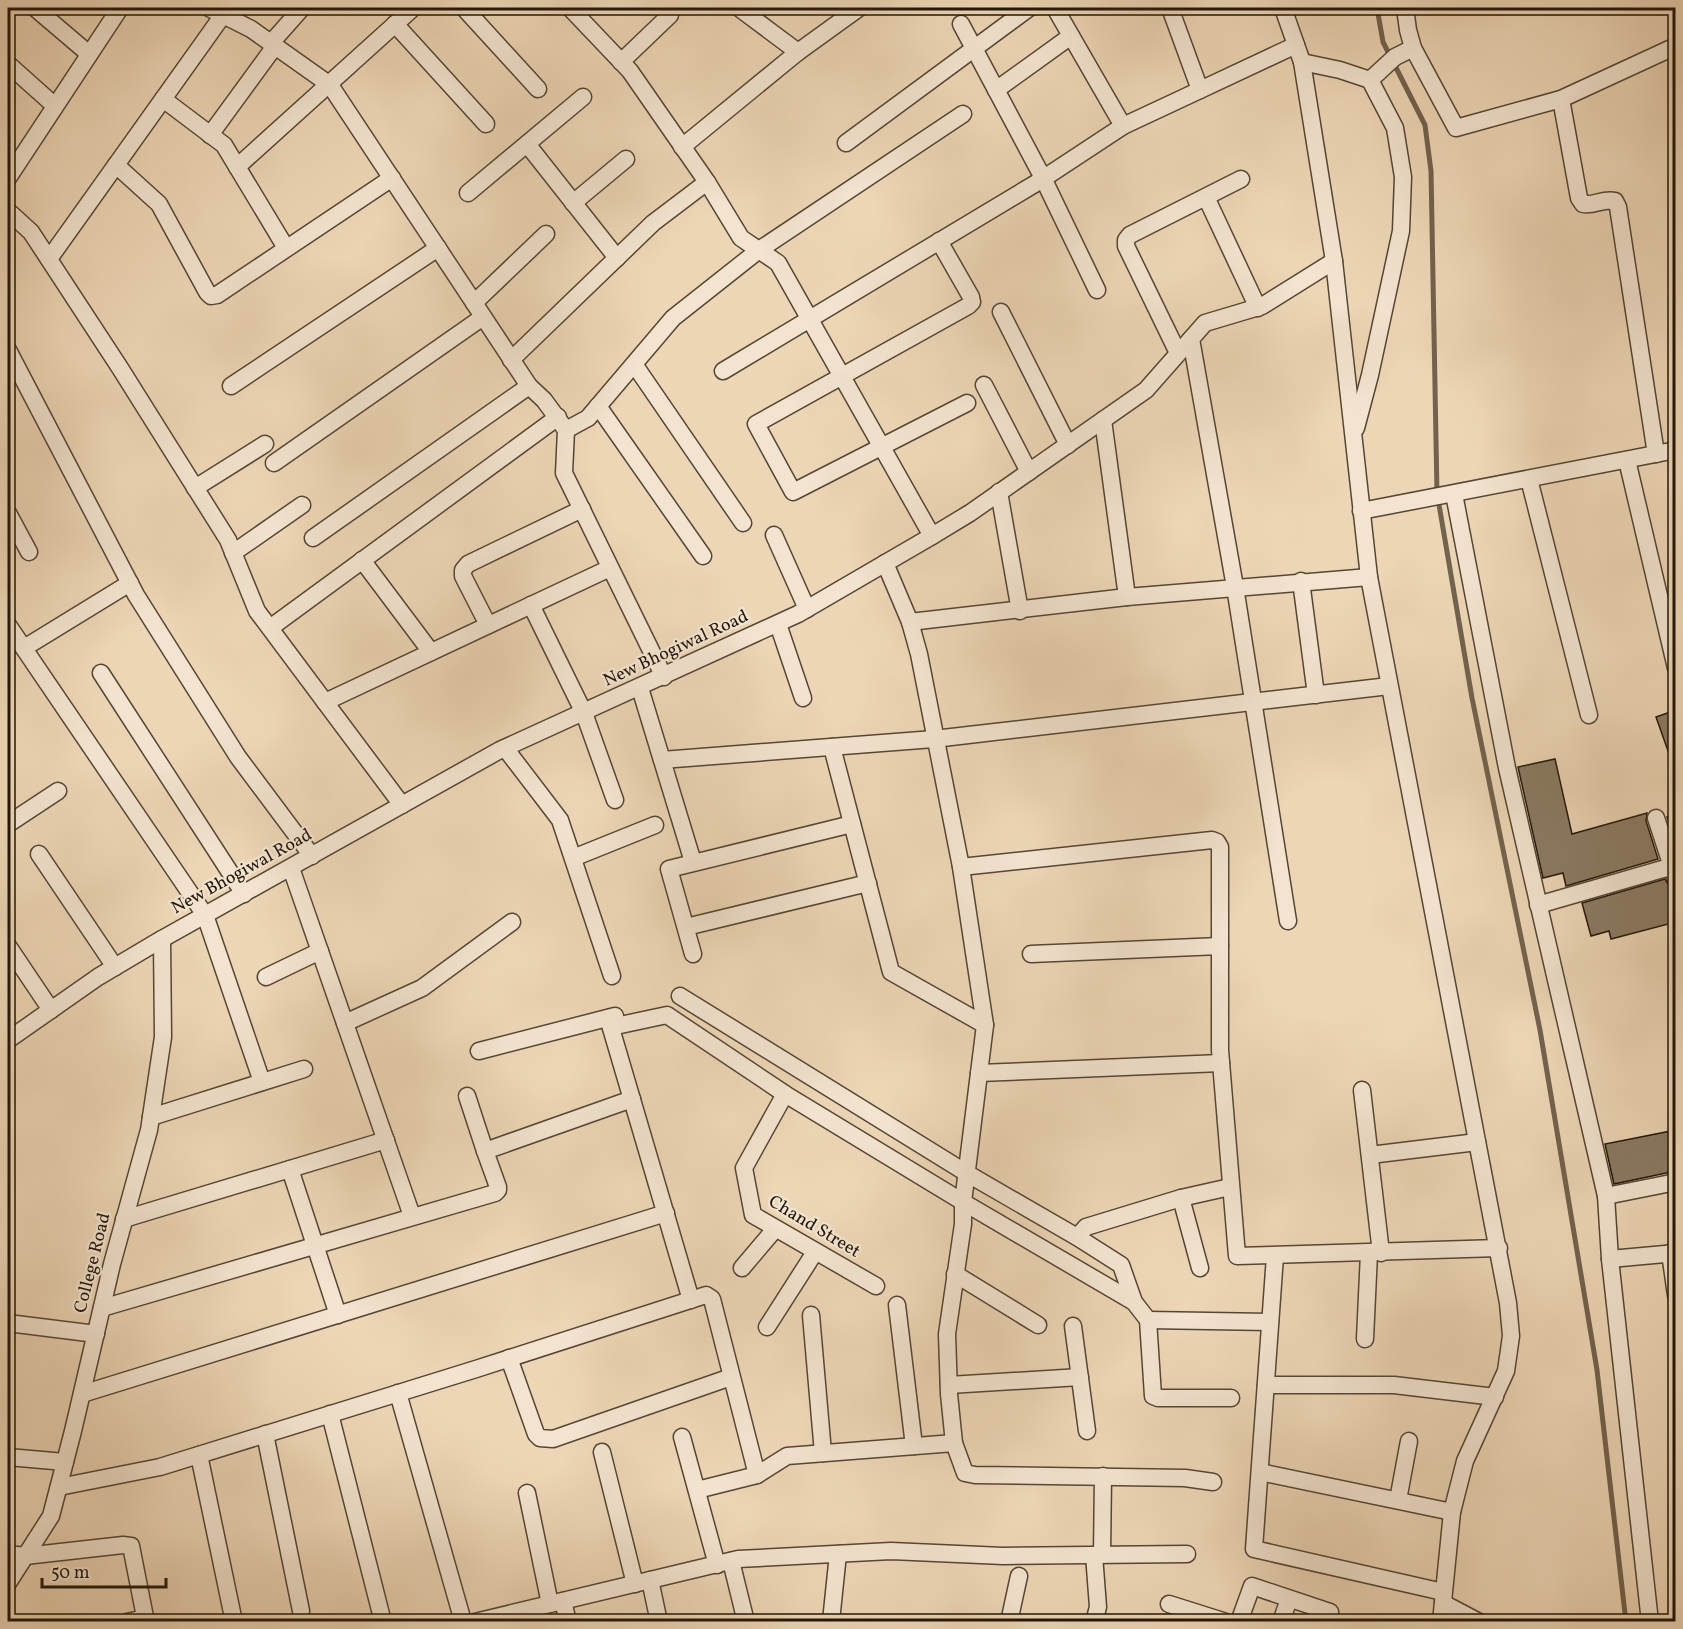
<svg xmlns="http://www.w3.org/2000/svg" width="1683" height="1629" font-family="Vollkorn,serif">
  <style>
    .lines { fill: none; stroke-linecap: round; stroke-linejoin: round }
    .stream { stroke: #72624e; stroke-width: 5 }
    .building { fill: #8b7a63; stroke: #21160a; stroke-width: 1.5 }
    .minor-casing { stroke: #544635; stroke-width: 19 }
    .minor { stroke: #f3e4d0; stroke-width: 16 }
    .labels { text-anchor: middle; dominant-baseline: central; stroke-width: 4.5; stroke-linejoin: round; paint-order: stroke }
    .street-label { font-size: 18px; fill: #21160a; stroke: #f3e4d0 }
  </style>
  <rect width="100%" height="100%" fill="#edd6b6"/>
  <filter id="stains"><feTurbulence type="fractalNoise" baseFrequency=".00333" numOctaves="4"/><feColorMatrix values="0 0 0 0 .2 0 0 0 0 .09 0 0 0 0 .02 0 0 0 .5 -.17"/></filter>
  <radialGradient id="worn" r=".72"><stop offset=".6" stop-color="#630" stop-opacity="0"/><stop offset="1" stop-color="#630" stop-opacity=".3"/></radialGradient>
  <g class="lines">
    <polyline class="stream" points="1377,8 1383,42 1425,125 1431,171 1437,493 1472,698 1540,1030 1597,1370 1626,1622"/>
  </g>
  <g class="building">
    <polygon points="1676,710 1676,764 1673,765 1656,717"/>
    <polygon points="1555,759 1572,834 1647,813 1646,821 1658,859 1566,886 1563,873 1543,878 1518,767"/>
    <polygon points="1676,814 1676,844 1667,817"/>
    <polygon points="1665,879 1668,884 1676,886 1676,922 1611,939 1609,931 1591,936 1582,903"/>
    <polygon points="1676,1130 1676,1171 1614,1184 1605,1144"/>
  </g>
  <g class="lines">
    <g class="minor-casing">
      <g id="minor">
        <polyline points="35,8 89,54"/>
        <polyline points="209,8 251,29 330,85 529,386 544,400 566,430 564,473 664,677"/>
        <polyline points="464,8 538,89"/>
        <polyline points="570,8 630,71 707,182 741,238 778,263 932,536"/>
        <polyline points="739,8 798,52"/>
        <polyline points="1055,8 1123,126"/>
        <polyline points="1283,8 1302,62 1334,261 1369,577 1508,1303 1511,1336 1506,1371 1465,1461 1452,1512 1441,1622"/>
        <polyline points="1405,8 1408,30 1413,48 1456,128 1561,99 1676,46"/>
        <polyline points="395,24 486,124"/>
        <polyline points="961,24 1043,178 1097,290"/>
        <polyline points="271,43 302,8"/>
        <polyline points="621,62 670,15"/>
        <polyline points="1302,62 1340,70 1370,80 1395,128 1403,177 1401,231 1370,375 1356,428"/>
        <polyline points="8,64 55,106"/>
        <polyline points="1370,80 1395,57 1413,48"/>
        <polyline points="996,90 1071,36"/>
        <polyline points="1200,90 1296,45"/>
        <polyline points="163,99 224,145 286,248"/>
        <path d="M 1561,99 L 1579,198 L 1583,204 C 1595,206 1603,198 1615,201 L 1618,207 L 1656,454"/>
        <polyline points="210,135 275,46"/>
        <polyline points="846,143 1029,8"/>
        <polyline points="527,144 617,258"/>
        <polyline points="682,147 798,52 859,8"/>
        <polyline points="116,165 159,204 207,292 211,296 217,295 392,178"/>
        <polyline points="237,167 413,8"/>
        <polyline points="8,178 120,8"/>
        <polyline points="468,193 583,97"/>
        <polyline points="1206,197 1258,308"/>
        <polyline points="573,203 626,159"/>
        <polyline points="8,211 31,232 120,368 228,540 257,611 402,805"/>
        <polyline points="939,241 971,297 972,302 968,306 756,424 793,492 967,403"/>
        <polyline points="49,259 223,15"/>
        <polyline points="474,303 546,234"/>
        <polyline points="1001,312 1068,445"/>
        <polyline points="1191,339 1235,587 1288,921"/>
        <polyline points="8,350 136,595 238,757 312,856"/>
        <polyline points="1178,353 1126,246 1126,240 1130,235 1241,179"/>
        <polyline points="511,360 653,223 707,182"/>
        <polyline points="634,364 743,523"/>
        <polyline points="723,371 1038,182 1123,126 1200,90 1170,8"/>
        <polyline points="984,385 1029,472"/>
        <polyline points="231,386 438,248"/>
        <polyline points="598,406 703,556"/>
        <polyline points="1103,420 1127,597"/>
        <polyline points="566,430 588,418 673,318 759,250 963,114"/>
        <polyline points="1627,460 1676,668"/>
        <polyline points="274,463 483,317"/>
        <polyline points="1529,479 1589,715"/>
        <polyline points="195,488 265,444"/>
        <polyline points="999,492 1020,611"/>
        <polyline points="1454,494 1507,768 1606,1196 1610,1259 1650,1622"/>
        <polyline points="1361,511 1676,450"/>
        <polyline points="8,513 29,552"/>
        <polyline points="774,535 807,609"/>
        <polyline points="313,538 529,386"/>
        <polyline points="233,553 302,505"/>
        <polyline points="362,560 431,652"/>
        <polyline points="885,563 910,622 919,654 961,867 985,1025 963,1202 963,1224 947,1334 949,1394 954,1443"/>
        <polyline points="1301,581 1316,695"/>
        <polyline points="531,605 584,713 615,800"/>
        <polyline points="910,622 1127,597 1369,577"/>
        <polyline points="778,624 803,698"/>
        <polyline points="8,625 205,915 262,1082"/>
        <polyline points="488,625 463,576 463,570 468,564 582,509"/>
        <polyline points="270,628 558,417"/>
        <polyline points="24,648 130,583"/>
        <polyline points="101,673 244,894"/>
        <polyline points="640,688 693,862"/>
        <polyline points="325,702 610,568"/>
        <polyline points="832,747 891,972 985,1025"/>
        <polyline points="505,748 560,820 612,976"/>
        <polyline points="662,760 934,739 1389,686"/>
        <polyline points="1656,818 1675,876"/>
        <polyline points="8,824 58,791"/>
        <polyline points="39,854 115,967"/>
        <polyline points="573,858 655,825"/>
        <polyline points="961,867 1212,840 1217,842 1220,847 1220,1050 1237,1256 1499,1248"/>
        <polyline points="291,868 412,1216"/>
        <polyline points="1538,905 1673,866"/>
        <polyline points="686,927 868,883"/>
        <polyline points="8,946 51,1010"/>
        <polyline points="693,954 669,869 852,824"/>
        <polyline points="1031,954 1220,946"/>
        <polyline points="266,977 320,951"/>
        <polyline points="680,996 968,1174 1077,1237 1121,1265 1134,1302 1148,1320 1153,1396 1158,1398 1231,1398"/>
        <polyline points="608,1018 691,1300"/>
        <polyline points="345,1023 422,988 512,922"/>
        <polyline points="611,1027 667,1015 785,1094 963,1202 1134,1302"/>
        <polyline points="8,1040 98,977 162,939 500,750 798,614 932,536 970,513 1146,390 1205,323 1262,306 1334,261"/>
        <polyline points="479,1051 615,1016"/>
        <polyline points="979,1073 1221,1063"/>
        <polyline points="1362,1090 1381,1253"/>
        <polyline points="785,1094 744,1168 753,1215 876,1286"/>
        <polyline points="467,1096 485,1151"/>
        <polyline points="151,1117 304,1069"/>
        <polyline points="1370,1155 1477,1142"/>
        <polyline points="290,1169 338,1315"/>
        <polyline points="1606,1196 1676,1182"/>
        <polyline points="1181,1198 1200,1268"/>
        <polyline points="124,1219 386,1140"/>
        <polyline points="1077,1237 1086,1227 1181,1198 1230,1187"/>
        <polyline points="1670,1253 1676,1295"/>
        <polyline points="1275,1256 1254,1549 1443,1592"/>
        <polyline points="1610,1259 1676,1253"/>
        <polyline points="742,1268 775,1229"/>
        <polyline points="955,1274 1038,1325"/>
        <polyline points="897,1305 914,1446"/>
        <polyline points="102,1308 495,1193 498,1190 498,1187 485,1151 632,1099"/>
        <polyline points="811,1315 823,1453"/>
        <polyline points="1148,1320 1270,1322"/>
        <polyline points="8,1323 96,1334"/>
        <polyline points="1073,1326 1087,1431"/>
        <polyline points="767,1327 815,1252"/>
        <polyline points="1365,1339 1369,1253"/>
        <polyline points="509,1358 536,1434 540,1438 553,1439 731,1377"/>
        <polyline points="949,1385 1080,1377"/>
        <polyline points="1266,1385 1394,1385 1495,1397"/>
        <polyline points="398,1393 462,1618"/>
        <polyline points="82,1394 666,1213"/>
        <polyline points="330,1414 383,1622"/>
        <polyline points="265,1434 301,1611"/>
        <polyline points="682,1437 717,1565"/>
        <polyline points="602,1452 635,1584"/>
        <polyline points="199,1455 234,1622"/>
        <polyline points="8,1457 65,1462"/>
        <polyline points="1260,1472 1452,1512"/>
        <polyline points="757,1475 787,1456 954,1443 965,1473 975,1475 1185,1478 1213,1482"/>
        <polyline points="59,1487 160,1467 476,1369 706,1295 712,1299 757,1475 697,1490"/>
        <polyline points="527,1493 550,1604"/>
        <polyline points="1398,1500 1409,1441"/>
        <polyline points="8,1554 25,1556 123,1545 131,1546 146,1622"/>
        <polyline points="1102,1555 1103,1476"/>
        <polyline points="731,1561 746,1622"/>
        <polyline points="650,1580 659,1622"/>
        <polyline points="8,1583 51,1516 73,1431 112,1264 149,1130 163,1037 162,939"/>
        <polyline points="563,1601 568,1622"/>
        <polyline points="1443,1603 1479,1622"/>
        <polyline points="1169,1604 1226,1622"/>
        <polyline points="127,1622 145,1618"/>
        <polyline points="475,1622 738,1559 891,1551 1003,1556 1187,1554"/>
        <polyline points="833,1622 831,1621 838,1554"/>
        <polyline points="1009,1622 1019,1576"/>
        <polyline points="1094,1622 1098,1607 1094,1555"/>
        <polyline points="1239,1622 1252,1586 1330,1612"/>
        <polyline points="1281,1622 1289,1599"/>
      </g>
    </g>
    <use href="#minor" class="minor"/>
  </g>
  <g class="labels">
    <g class="street-label">
      <text transform="translate(676 649) rotate(-25)">New Bhogiwal Road</text>
      <text transform="translate(242 872) rotate(-29)">New Bhogiwal Road</text>
      <text transform="translate(814 1227) rotate(31)">Chand Street</text>
      <text transform="translate(93 1263) rotate(-76)">College Road</text>
    </g>
  </g>
  <rect width="1683" height="1629" fill="none" stroke="#edd6b6" stroke-width="30"/>
  <rect x="9" y="9" width="1665" height="1611" fill="none" stroke="#21160a" stroke-width="3"/>
  <rect x="15" y="15" width="1653" height="1599" fill="none" stroke="#21160a" stroke-width="1.5"/>
  <path d="M42 1578v9h124v-9" fill="none" stroke="#21160a" stroke-width="3"/>
  <text x="51" y="1578" font-size="18" fill="#21160a" stroke="#f3e4d0" stroke-width="4.5" paint-order="stroke">50 m</text>
  <rect width="100%" height="100%" filter="url(#stains)"/>
  <rect width="100%" height="100%" fill="url(#worn)"/>
</svg>
